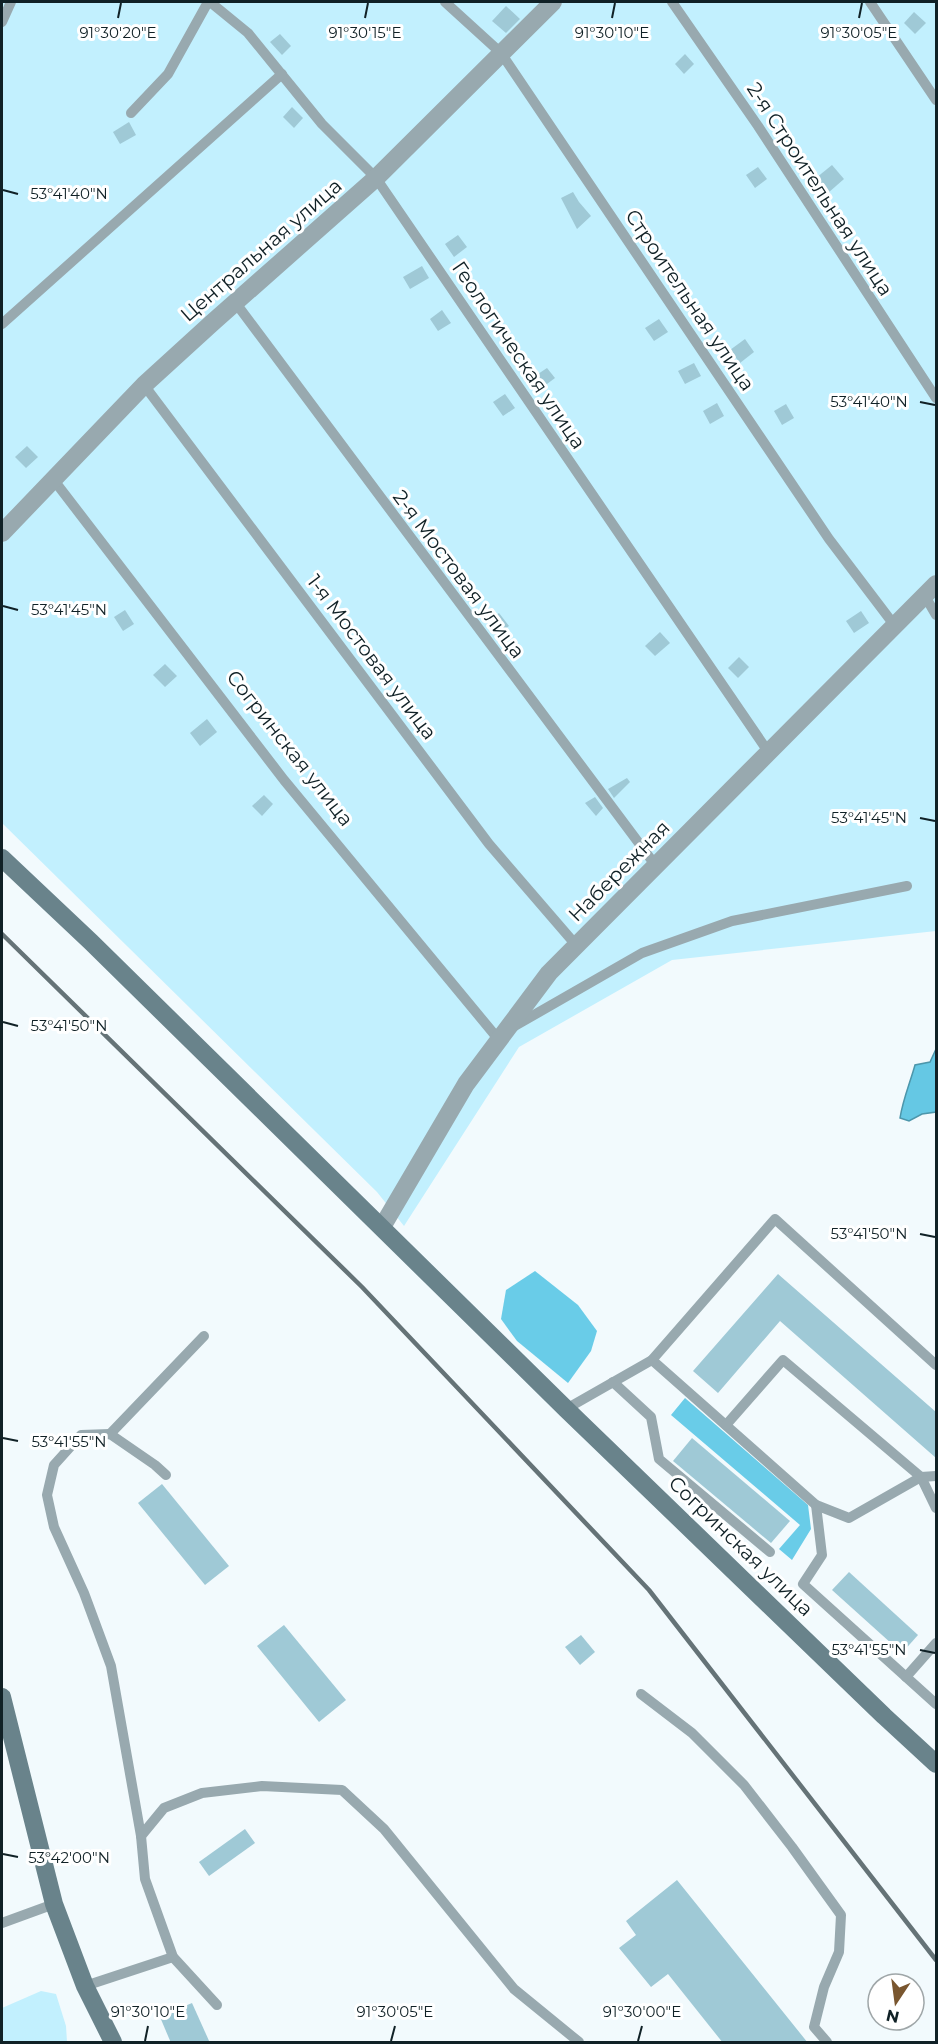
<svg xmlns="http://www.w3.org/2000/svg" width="938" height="2044" font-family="Montserrat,sans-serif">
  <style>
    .green { fill: #c2f0fe }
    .forest { fill: #69cce8 }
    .water { fill: #65c8e4; stroke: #4c96ab; stroke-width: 1.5 }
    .building { fill: #9fc9d6 }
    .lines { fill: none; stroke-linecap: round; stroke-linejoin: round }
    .lane { stroke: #98a9af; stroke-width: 10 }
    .street { stroke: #98a9af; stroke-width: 18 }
    .secondary { stroke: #69838b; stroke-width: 18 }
    .rail { stroke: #657377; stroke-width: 4.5 }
    .ticks { fill: none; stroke: #102126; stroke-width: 2 }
    .labels { text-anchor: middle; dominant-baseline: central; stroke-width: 6; stroke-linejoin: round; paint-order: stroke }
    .street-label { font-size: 20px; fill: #102126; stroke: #fff }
    .ticks-label { font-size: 15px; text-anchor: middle; fill: #102126; stroke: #fff; stroke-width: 6; stroke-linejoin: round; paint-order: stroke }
  </style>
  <rect width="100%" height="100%" fill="#f2fafd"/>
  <g class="green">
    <polygon points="2,2 936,2 936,931 672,960 519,1047 404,1226 377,1192 2,823"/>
    <polygon points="41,1991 56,1994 66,2026 67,2042 2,2042 2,2008"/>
  </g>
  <g class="forest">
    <polygon points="535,1271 578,1305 597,1331 591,1351 568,1383 517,1341 501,1319 506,1290"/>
    <polygon points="685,1398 808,1505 811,1529 792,1560 779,1549 800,1525 671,1415"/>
  </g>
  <path class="water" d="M 936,1049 L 936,1112 L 922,1114 L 909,1121 L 900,1118 C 903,1099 910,1083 915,1065 L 930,1062 Z"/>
  <g class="building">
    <polygon points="506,6 520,19 506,33 492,21"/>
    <polygon points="914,12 926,23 915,34 904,23"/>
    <polygon points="280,34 291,46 282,55 270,42"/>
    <polygon points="685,54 694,64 684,74 675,64"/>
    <polygon points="292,107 303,118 294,128 283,117"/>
    <polygon points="129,122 136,135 120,144 113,132"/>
    <polygon points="832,165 844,179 828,193 816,178"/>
    <polygon points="758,167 767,179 755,188 746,175"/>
    <polygon points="573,192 579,202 591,216 577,229 561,198"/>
    <polygon points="458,235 467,247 454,257 445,244"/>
    <polygon points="422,266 429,278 410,289 403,277"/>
    <polygon points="442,310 451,323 438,331 430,319"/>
    <polygon points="659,319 668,332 654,341 645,328"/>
    <polygon points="745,339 754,352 740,363 730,350"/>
    <polygon points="694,363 701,376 685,384 678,371"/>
    <polygon points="547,368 555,378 543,387 535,376"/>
    <polygon points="505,394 515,408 503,416 493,402"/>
    <polygon points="717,403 724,416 710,424 703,411"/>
    <polygon points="786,404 794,418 782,425 774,411"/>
    <polygon points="27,446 38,457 26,468 15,457"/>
    <polygon points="125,610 134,624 123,631 114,617"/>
    <polygon points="861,611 869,623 854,633 846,621"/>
    <polygon points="499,613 509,626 496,636 487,623"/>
    <polygon points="660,632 670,643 655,656 645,646"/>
    <polygon points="739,657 749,667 738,678 728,668"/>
    <polygon points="165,664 177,676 165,687 153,675"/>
    <polygon points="207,719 217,732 200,746 190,733"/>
    <polygon points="627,778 630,782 614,798 608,789"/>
    <polygon points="264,795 273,804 262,816 252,806"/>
    <polygon points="595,797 603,808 596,816 585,803"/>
    <polygon points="778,1274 936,1412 936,1458 780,1321 718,1393 693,1371"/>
    <polygon points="692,1438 790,1521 771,1543 673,1461"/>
    <polygon points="162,1484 229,1566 205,1585 138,1503"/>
    <polygon points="849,1572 918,1635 902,1653 832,1590"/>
    <polygon points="284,1625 346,1700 319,1722 257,1646"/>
    <polygon points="581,1635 595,1652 580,1665 565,1647"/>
    <polygon points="245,1829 255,1843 209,1876 199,1862"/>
    <polygon points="677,1880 808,2043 723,2043 668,1974 651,1987 619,1948 636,1935 626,1921"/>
    <polygon points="192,2003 210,2043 171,2043 160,2017"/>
  </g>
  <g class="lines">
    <g class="lane">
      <polyline points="210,2 248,33 322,124 376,178 769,753"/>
      <polyline points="445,2 501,53 829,539 895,626"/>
      <polyline points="672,2 758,126 936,398"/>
      <polyline points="870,2 936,100"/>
      <polyline points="2,22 11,2"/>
      <polyline points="131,113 168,74 208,2"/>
      <polyline points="235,302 656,866"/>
      <polyline points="2,324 282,74"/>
      <polyline points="144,385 489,844 576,945"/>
      <polyline points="53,479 284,780 499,1040"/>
      <polyline points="925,596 936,615"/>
      <polyline points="513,1027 642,953 732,921 907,886"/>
      <polyline points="652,1360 816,1505 849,1518 921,1477 936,1476"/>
      <polyline points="613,1382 651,1417 659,1459 770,1552"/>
      <polyline points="566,1409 652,1360 775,1219 936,1365"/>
      <polyline points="726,1425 783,1360 921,1477 936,1508"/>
      <polyline points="110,1434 204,1336"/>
      <polyline points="166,1475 155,1465 110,1434 81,1435 54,1465 47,1495 54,1527 84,1593 111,1666 141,1836 145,1879 173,1957 217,2005"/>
      <polyline points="816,1505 822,1555 803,1584 936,1704"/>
      <polyline points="906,1677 936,1643"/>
      <polyline points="641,1694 692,1733 744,1785 792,1847 841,1915 839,1952 824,1987 814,2027 827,2042"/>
      <polyline points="141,1836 164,1808 202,1793 262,1786 342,1790 384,1829 514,1989 579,2042"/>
      <polyline points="2,1923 54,1904"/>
      <polyline points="85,1986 173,1957"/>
    </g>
    <g class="street">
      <polyline points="2,533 144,385 212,323 376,178 553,2"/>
      <polyline points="382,1227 466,1084 549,973 936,584"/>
    </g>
    <g class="secondary">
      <polyline points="2,858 91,942 566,1409 884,1716 936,1764"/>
      <polyline points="2,1697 54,1904 85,1986 113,2042"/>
    </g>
    <polyline class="rail" points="2,934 362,1287 649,1590 936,1960"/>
  </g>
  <path class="ticks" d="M 118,18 L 121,3M 365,18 L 368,3M 612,18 L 615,3M 859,18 L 862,3M 3,190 L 18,194M 920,402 L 935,405M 3,606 L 18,610M 920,818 L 935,821M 3,1022 L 18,1026M 920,1234 L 935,1237M 3,1438 L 18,1441M 920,1650 L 935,1653M 3,1854 L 18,1857M 145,2041 L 148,2026M 391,2041 L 395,2026M 638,2041 L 642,2026"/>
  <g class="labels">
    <g class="street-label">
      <text transform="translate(820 189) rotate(57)">2-я Строительная улица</text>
      <text transform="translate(261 250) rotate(-41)">Центральная улица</text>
      <text transform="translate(690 300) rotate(56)">Строительная улица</text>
      <text transform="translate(519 355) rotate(56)">Геологическая улица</text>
      <text transform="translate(459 574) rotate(53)">2-я Мостовая улица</text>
      <text transform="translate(372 657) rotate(53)">1-я Мостовая улица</text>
      <text transform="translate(290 748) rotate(52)">Согринская улица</text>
      <text transform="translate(619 871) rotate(-45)">Набережная</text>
      <text transform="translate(741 1546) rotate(44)">Согринская улица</text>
    </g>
  </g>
  <g class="ticks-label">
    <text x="118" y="38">91°30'20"E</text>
    <text x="365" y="38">91°30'15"E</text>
    <text x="612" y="38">91°30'10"E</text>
    <text x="859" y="38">91°30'05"E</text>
    <text x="69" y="199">53°41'40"N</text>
    <text x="869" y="407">53°41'40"N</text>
    <text x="69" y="615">53°41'45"N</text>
    <text x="869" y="823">53°41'45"N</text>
    <text x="69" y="1031">53°41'50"N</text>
    <text x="869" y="1239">53°41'50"N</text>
    <text x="69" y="1447">53°41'55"N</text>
    <text x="869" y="1655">53°41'55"N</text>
    <text x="69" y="1863">53°42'00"N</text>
    <text x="148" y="2017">91°30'10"E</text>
    <text x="395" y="2017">91°30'05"E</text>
    <text x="642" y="2017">91°30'00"E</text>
  </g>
  <rect width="938" height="2044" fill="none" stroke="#102126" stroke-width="6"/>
  <g transform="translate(896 2002) rotate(193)"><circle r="28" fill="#ffffff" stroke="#9fa6a8" stroke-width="1.5"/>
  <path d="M0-4.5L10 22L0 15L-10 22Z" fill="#79562f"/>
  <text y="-9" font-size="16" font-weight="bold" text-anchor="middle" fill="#102126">N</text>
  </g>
</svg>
